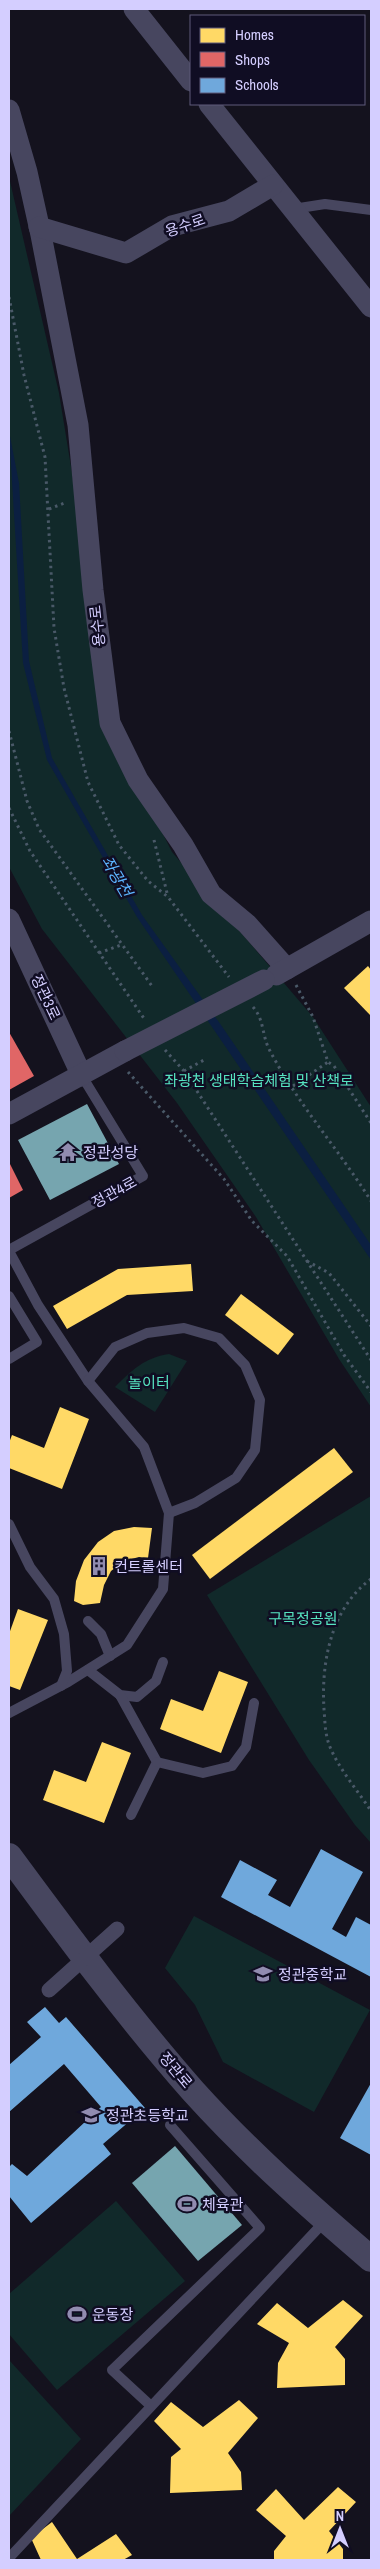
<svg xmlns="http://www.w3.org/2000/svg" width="380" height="2569" font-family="'Archivo Narrow','Noto Sans KR',sans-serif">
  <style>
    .green { fill: #11292a }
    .water { fill: #0b1f41 }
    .homes { fill: #ffd966 }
    .shops { fill: #e06666 }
    .schools { fill: #6fa8dc }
    .public { fill: #76a5af }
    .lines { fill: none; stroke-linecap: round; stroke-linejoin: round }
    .path { stroke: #4a5968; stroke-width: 3; stroke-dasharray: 2.5 4; stroke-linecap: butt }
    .service { stroke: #47465f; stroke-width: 10 }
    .minor { stroke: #47465f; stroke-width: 21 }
    .tertiary { stroke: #47465f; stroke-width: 26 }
    .pedestrian-bridge { stroke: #47465f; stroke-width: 15 }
    .minor-bridge { stroke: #47465f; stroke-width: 21 }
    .labels { text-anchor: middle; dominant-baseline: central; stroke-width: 5; stroke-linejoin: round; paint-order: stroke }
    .street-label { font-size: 15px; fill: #d4ceff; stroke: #100d23 }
    .park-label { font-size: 15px; fill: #56e3c0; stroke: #100d23 }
    .poi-label { font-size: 15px; fill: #d4ceff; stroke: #100d23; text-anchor: start }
    .water-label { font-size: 16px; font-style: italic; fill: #5cb4ff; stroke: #100d23 }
  </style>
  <rect width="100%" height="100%" fill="#14121e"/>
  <g class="green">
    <polygon points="9,177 59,393 72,473 103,714 172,852 313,1017 371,1107 371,1407 339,1359 256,1217 177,1103 42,929 9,867"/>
    <path d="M 169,1354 L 187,1361 L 155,1412 L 115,1387 C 132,1370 144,1358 169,1354 Z"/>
    <polygon points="371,1496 371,1843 355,1825 309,1760 207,1595"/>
    <polygon points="194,1916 370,2010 314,2112 223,2062 195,2005 165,1968"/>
    <polygon points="116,2201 185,2281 57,2390 9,2334 9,2294"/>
    <polygon points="9,2360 81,2439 9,2516"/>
  </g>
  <polygon class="water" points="9,431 19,483 29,661 52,758 142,915 221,1025 371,1245 371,1260 137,917 47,760 23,663"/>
  <g class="homes">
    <polygon points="368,966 371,970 371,1016 344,988"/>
    <polygon points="191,1264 193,1291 127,1295 67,1329 53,1306 118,1269"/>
    <polygon points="241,1294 294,1334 278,1355 225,1315"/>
    <polygon points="60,1407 89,1419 62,1489 9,1468 9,1443 12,1435 44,1448"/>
    <polygon points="334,1448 353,1472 210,1579 192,1555"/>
    <polygon points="134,1527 152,1528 148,1558 139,1557 124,1561 111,1571 104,1585 100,1603 83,1605 74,1601 76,1581 84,1560 98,1542 114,1531"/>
    <polygon points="18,1609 48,1620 20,1690 9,1686 9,1634"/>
    <polygon points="219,1671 248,1682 221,1753 160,1729 171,1699 203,1711"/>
    <polygon points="102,1742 131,1753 104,1823 43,1800 54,1770 86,1782"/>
    <polygon points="343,2300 363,2316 335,2347 345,2359 345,2385 277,2388 278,2363 289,2343 257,2324 277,2303 308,2328"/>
    <polygon points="239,2400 258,2418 228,2453 241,2472 242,2490 170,2493 171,2457 181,2449 154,2421 171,2402 203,2427"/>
    <polygon points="338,2487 356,2502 329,2531 343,2549 343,2560 274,2560 274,2551 286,2536 256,2510 276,2489 304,2520"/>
    <polygon points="52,2522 77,2559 116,2534 132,2555 123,2560 41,2560 31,2538"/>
  </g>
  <g class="shops">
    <polygon points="9,1032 34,1076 9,1090"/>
    <polygon points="9,1162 23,1190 9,1198"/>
  </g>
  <g class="schools">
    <polygon points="321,1849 363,1872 332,1929 346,1937 356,1917 371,1925 371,1977 221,1897 240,1860 277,1880 268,1895 290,1907"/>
    <polygon points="45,2007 59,2023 66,2017 145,2108 103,2144 111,2154 31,2223 9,2196 9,2167 12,2164 27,2176 101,2107 64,2064 9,2112 9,2065 41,2037 27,2022"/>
    <polygon points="371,2083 371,2155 340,2138"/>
  </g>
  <g class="public">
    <polygon points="87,1104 119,1164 50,1200 18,1140"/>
    <polygon points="175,2146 242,2225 198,2261 132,2183"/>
  </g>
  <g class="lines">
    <g class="path">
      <polyline points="9,297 24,375 45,457 54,628 64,688 88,782 119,845 148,881 168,897 229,977"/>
      <polyline points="49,509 67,502"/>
      <polyline points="9,731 27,801 39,829 152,986"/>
      <polyline points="9,808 30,851 145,1020"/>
      <polyline points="154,840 168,897"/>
      <polyline points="99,953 121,945"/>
      <polyline points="296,985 313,1017 328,1062 334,1066 371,1123"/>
      <path d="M 253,1007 C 264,1019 262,1035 269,1049 C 297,1103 339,1150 371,1201"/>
      <polyline points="165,1050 184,1071 371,1360"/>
      <polyline points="184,1071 204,1060"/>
      <polyline points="128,1072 224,1179 252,1221 287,1256 344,1355 371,1392"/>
      <polyline points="293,1086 328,1062"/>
      <polyline points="307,1261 329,1273 371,1326"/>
      <path d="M 371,1579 C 331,1608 321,1662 324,1709 C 325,1722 325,1735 330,1747 C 339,1769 358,1791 371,1811"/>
    </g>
    <g class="service">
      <polyline points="293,209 325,204 371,210"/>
      <polyline points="9,1250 143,1176 82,1076"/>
      <polyline points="9,1251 38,1305 88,1381 144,1447 169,1513 163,1589 127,1645 68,1682 9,1713"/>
      <polyline points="9,1296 37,1342 9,1359"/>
      <polyline points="88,1381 115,1347 147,1333 184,1328 219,1338 245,1365 260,1400 255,1450 236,1478 195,1503 169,1513"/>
      <polyline points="9,1524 30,1567 54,1599 64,1634 67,1671 61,1686"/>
      <polyline points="88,1621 101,1634 110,1656"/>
      <polyline points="88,1670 120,1695 137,1697 156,1681 163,1662"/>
      <polyline points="120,1695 157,1762 131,1815"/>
      <polyline points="157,1762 203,1773 232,1766 246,1747 254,1703"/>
      <polyline points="151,2406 112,2370 260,2228 170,2125"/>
      <polyline points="9,2558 325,2221"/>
    </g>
    <g class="minor">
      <polyline points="134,9 191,81"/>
      <polyline points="209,104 371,307"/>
      <polyline points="9,110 27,172 41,235 78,425 93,590 110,723 138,780 183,845 211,894 247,924 287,969"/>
      <polyline points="39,227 126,253 172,226 229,211 273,185"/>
      <polyline points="9,919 82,1076"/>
      <polyline points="276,975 371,921"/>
      <polyline points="9,1114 125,1051"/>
    </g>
    <path class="tertiary" d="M 9,1856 C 68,1936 127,2016 193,2091 C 248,2152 309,2206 371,2259"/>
    <polyline class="pedestrian-bridge" points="49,1990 117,1929"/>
    <polyline class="minor-bridge" points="125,1051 264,980"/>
  </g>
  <defs>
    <g id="temple-bare" transform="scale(1.5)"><path d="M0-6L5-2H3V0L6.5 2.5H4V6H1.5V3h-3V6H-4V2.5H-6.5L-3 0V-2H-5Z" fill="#918cb0" stroke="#100d23" stroke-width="2.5" paint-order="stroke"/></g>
    <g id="building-bare" transform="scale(1.5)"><path d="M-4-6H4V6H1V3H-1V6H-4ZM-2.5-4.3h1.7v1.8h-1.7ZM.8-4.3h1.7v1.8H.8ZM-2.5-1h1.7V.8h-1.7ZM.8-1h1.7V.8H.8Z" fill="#918cb0" stroke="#100d23" stroke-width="2.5" paint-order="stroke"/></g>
    <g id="school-bare" transform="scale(1.5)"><path d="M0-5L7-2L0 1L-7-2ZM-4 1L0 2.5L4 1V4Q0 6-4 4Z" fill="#918cb0" stroke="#100d23" stroke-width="2.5" paint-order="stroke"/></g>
    <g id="stadium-bare" transform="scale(1.5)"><path d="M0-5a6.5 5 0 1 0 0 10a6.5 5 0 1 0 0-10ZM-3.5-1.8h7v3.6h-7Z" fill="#918cb0" stroke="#100d23" stroke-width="2.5" paint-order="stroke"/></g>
  </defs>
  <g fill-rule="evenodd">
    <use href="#temple-bare" x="68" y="1152"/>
    <use href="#building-bare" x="99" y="1566"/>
    <use href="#school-bare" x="263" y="1974"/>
    <use href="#school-bare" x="91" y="2115"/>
    <use href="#stadium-bare" x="187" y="2204"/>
    <use href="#stadium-bare" x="77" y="2314"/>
  </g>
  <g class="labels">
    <g class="street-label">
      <text transform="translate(185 225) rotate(-19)">용수로</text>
      <text transform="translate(97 626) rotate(-96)">용수로</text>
      <text transform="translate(46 997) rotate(65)">정관3로</text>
      <text transform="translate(114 1192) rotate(-29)">정관4로</text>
      <text transform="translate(176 2070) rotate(50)">정관로</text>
    </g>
    <g class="park-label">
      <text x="259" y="1080">좌광천 생태학습체험 및 산책로</text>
      <text x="149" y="1382">놀이터</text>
      <text x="303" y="1618">구목정공원</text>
    </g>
    <g class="poi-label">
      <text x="83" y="1152">정관성당</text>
      <text x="114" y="1566">컨트롤센터</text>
      <text x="278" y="1974">정관중학교</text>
      <text x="106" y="2115">정관초등학교</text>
      <text x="202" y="2204">체육관</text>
      <text x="92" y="2314">운동장</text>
    </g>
    <g class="water-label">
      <text transform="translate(117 876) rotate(60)">좌광천</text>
    </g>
  </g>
  <rect width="380" height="2569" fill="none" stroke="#d4ceff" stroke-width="20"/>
  <rect x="190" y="15" width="175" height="90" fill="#100d23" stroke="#5e5a7b"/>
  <rect x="200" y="28" width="25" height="15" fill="#ffd966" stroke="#5e5a7b"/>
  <text x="235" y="40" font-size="15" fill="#d4ceff">Homes</text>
  <rect x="200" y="52" width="25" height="15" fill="#e06666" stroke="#5e5a7b"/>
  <text x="235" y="65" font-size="15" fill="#d4ceff">Shops</text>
  <rect x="200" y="78" width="25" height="15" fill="#6fa8dc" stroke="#5e5a7b"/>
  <text x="235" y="90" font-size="15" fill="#d4ceff">Schools</text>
  <g transform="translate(340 2529)" stroke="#100d23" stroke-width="4" paint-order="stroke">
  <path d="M0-4L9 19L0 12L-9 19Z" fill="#d4ceff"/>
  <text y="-8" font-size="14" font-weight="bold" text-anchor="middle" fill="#d4ceff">N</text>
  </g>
</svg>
